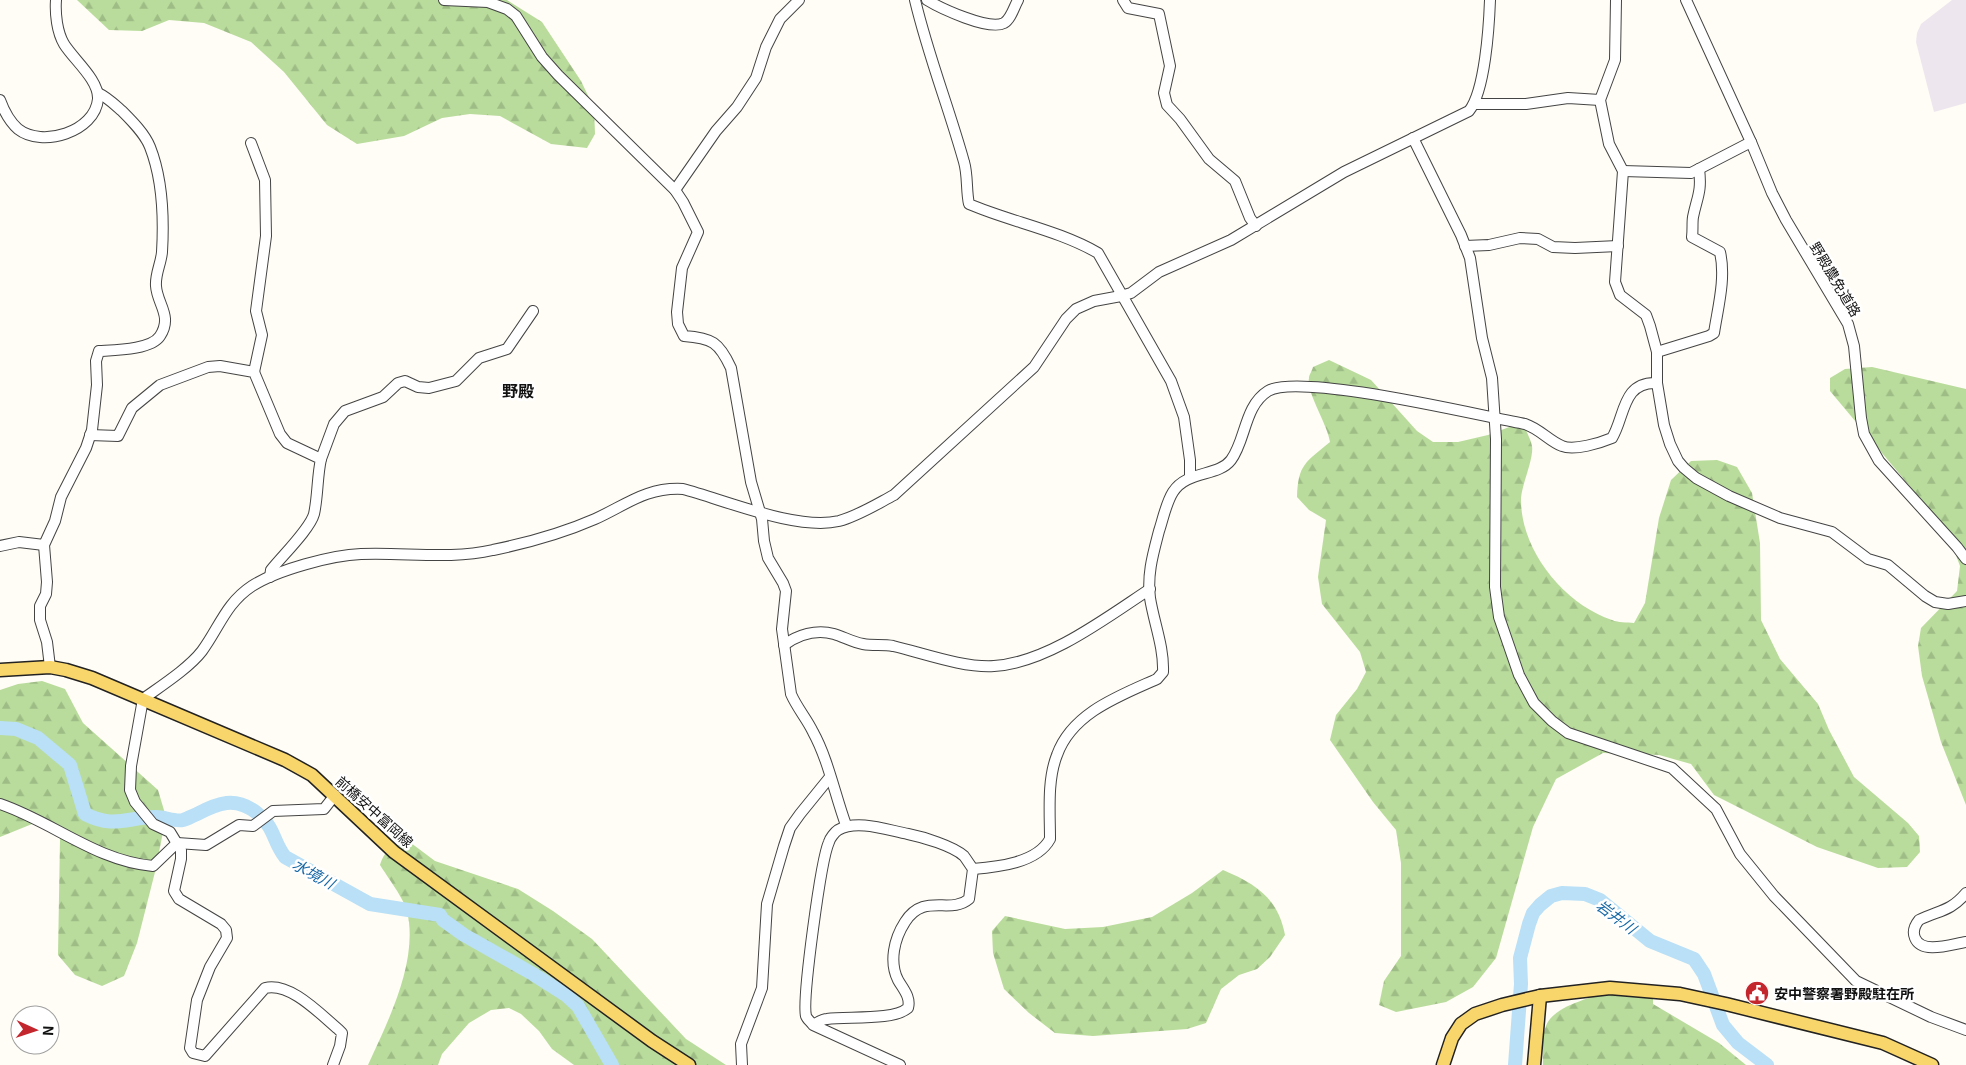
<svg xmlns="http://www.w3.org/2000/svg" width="1966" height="1065" font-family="Georgia,'Noto Sans JP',serif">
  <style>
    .industrial { fill: #eee6ef }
    .forest { fill: url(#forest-firs) }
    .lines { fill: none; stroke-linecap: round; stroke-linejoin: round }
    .river { stroke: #b9e0f7; stroke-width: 14 }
    .minor-casing { stroke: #444; stroke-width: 12 }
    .major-casing { stroke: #222; stroke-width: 15 }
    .minor { stroke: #fff; stroke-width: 10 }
    .major { stroke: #f9d66b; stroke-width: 12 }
    .labels { text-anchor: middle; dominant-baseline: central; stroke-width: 5; stroke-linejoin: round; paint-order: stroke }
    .street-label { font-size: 14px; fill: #111; stroke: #fff }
    .poi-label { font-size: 14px; font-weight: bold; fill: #111; stroke: #fff; text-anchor: start }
    .water-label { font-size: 15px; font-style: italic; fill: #1768a6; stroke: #fff }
    .quarter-label { font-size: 16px; font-weight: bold; fill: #111; stroke: #fff }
  </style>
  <defs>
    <pattern id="forest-firs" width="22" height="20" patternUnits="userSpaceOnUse" patternTransform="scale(1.25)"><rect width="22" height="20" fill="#b9dc9c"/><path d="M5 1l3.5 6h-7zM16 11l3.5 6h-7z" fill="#9ebc85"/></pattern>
  </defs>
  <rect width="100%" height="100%" fill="#fffdf5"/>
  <polygon class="industrial" points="1952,0 1966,0 1966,103 1934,112 1916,42 1917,33 1921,24"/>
  <g class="forest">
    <polygon points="77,0 507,0 542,22 581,81 594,108 595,134 587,148 551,144 500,116 470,114 442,118 404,136 357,144 327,125 284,72 251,42 204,23 169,20 142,31 109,30"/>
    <path d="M 1329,360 L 1371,380 L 1417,431 L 1433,442 L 1458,442 L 1488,435 L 1512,426 L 1525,428 C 1527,433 1531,440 1532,446 C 1534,458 1522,484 1521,498 C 1520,550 1564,604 1612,620 C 1618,623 1627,622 1634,623 L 1645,603 L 1659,518 L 1671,480 L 1691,461 L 1717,460 L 1737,467 L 1752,493 L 1760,543 L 1761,620 L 1780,659 L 1818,704 L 1829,730 L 1854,777 L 1908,823 L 1919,836 L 1920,852 L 1907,867 L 1878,868 L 1817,847 L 1714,795 L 1691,764 L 1659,755 L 1603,753 L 1556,779 L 1533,827 L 1496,958 L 1473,987 L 1446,1002 L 1396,1012 L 1379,1005 L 1384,981 L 1401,956 L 1401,863 L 1396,830 L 1373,802 L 1330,740 L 1336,715 L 1357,689 L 1366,672 L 1360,652 L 1322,604 L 1318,577 L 1326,520 L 1309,510 L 1297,497 C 1298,464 1306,462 1330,442 C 1328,425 1306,392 1309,378 C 1309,375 1312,371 1313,367 Z"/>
    <polygon points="1872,367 1966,389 1966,805 1941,742 1922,676 1918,646 1921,628 1957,591 1960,566 1953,547 1923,502 1830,391 1830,378 1845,369"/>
    <polygon points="42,681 65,689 83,723 158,790 166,817 155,872 137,943 124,976 102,986 75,975 58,955 60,839 55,828 32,824 0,837 0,690 18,684"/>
    <path d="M 411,843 L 435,861 L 518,889 L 553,911 L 592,939 L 686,1039 L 726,1065 L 574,1065 L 552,1049 L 539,1031 L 521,1014 L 509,1008 L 491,1010 L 469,1023 L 442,1054 L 438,1065 L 368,1065 C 388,1021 419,961 407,911 C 404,899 387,876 380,865 C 386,847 393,846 411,843 Z"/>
    <path d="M 1223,870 C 1256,884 1278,898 1285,935 L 1270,957 L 1257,969 L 1239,975 L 1221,989 L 1206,1023 L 1187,1029 L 1093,1036 L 1055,1033 L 1029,1013 L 1004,989 L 993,953 L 992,931 L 1005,916 L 1065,929 L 1103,927 L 1152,917 L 1192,893 Z"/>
    <path d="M 1610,991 L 1653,996 L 1653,1004 L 1719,1043 L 1746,1065 L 1543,1065 C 1543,1053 1541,1037 1546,1026 C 1553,1006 1591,998 1610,991 Z"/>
  </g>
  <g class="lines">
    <g class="river">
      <path d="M 0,728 L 16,729 L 38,738 L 63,759 L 70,765 L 85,814 C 114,829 128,817 156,817 C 165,817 175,822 183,820 C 187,819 192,816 197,814 C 218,803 235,796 257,813 C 276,829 272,840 285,857 L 370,904 L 440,915 L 443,920 L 464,935 L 533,974 L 566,995 L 578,1006 L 612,1065"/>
      <polyline points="1515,1065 1521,984 1520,958 1529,924 1533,913 1540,905 1551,896 1562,893 1585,894 1600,900 1650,941 1694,959 1704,974 1723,1025 1738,1043 1767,1065"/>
    </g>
    <g class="minor-casing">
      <g id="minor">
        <path d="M 444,0 L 488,2 L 507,9 L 516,16 L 542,57 L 558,75 L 675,190 L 683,202 L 698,232 L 682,268 L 677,312 L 678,324 L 684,336 C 712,338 719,342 731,368 L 751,482 L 762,519 L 764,541 L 768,558 L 783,583 L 786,591 L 782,629 L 791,694 C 797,708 807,719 813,732 C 828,759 835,795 846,825"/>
        <path d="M 915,0 C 928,55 949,108 964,162 C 968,175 966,191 969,204 C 1011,222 1058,230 1098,253 L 1171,381 L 1184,417 L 1190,460 L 1190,477"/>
        <path d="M 927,0 C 940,8 989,31 1004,23 C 1011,19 1014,7 1018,0"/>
        <polyline points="1123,0 1128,8 1159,14 1170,66 1164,93 1167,105 1180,119 1209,159 1235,181 1250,218 1256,226"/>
        <polyline points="1616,0 1615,60 1600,100 1609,144 1623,171 1615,282 1620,295 1646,315 1650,326 1657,352 1657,383 1664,425 1670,444 1678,461 1684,468 1696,478 1729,496 1780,518 1832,532 1868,559 1888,565 1925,596 1935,602 1948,604 1966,601"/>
        <polyline points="1686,0 1751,142 1772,193 1786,220 1848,324 1854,346 1861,418 1864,434 1879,461 1957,547 1966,559"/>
        <path d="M 0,100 C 4,111 9,121 18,129 C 42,148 95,132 98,99 C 99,80 74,60 64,44 C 57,32 55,14 56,0"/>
        <polyline points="1474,104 1526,104 1568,98 1600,100"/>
        <polyline points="1413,138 1461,235 1470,258 1482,338 1492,378 1496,439 1495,587 1499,617 1519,675 1534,703 1552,721 1568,733 1672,768 1716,809 1740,854 1774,896 1856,981 1931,1017 1966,1030"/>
        <polyline points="251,143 265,180 266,236 256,311 262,335 254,372"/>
        <polyline points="1623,171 1691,173 1751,142"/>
        <polyline points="675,190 716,131 737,107 756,78 766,47 780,19 799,0"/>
        <polyline points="1465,246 1489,245 1520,238 1538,239 1553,247 1575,248 1618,246"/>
        <path d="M 1657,352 L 1709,336 L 1714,333 C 1718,307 1726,278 1720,252 L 1692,237 C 1693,230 1692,223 1693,217 C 1697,197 1702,192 1699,169"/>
        <path d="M 90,435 L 118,436 L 132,408 L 160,385 L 208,367 L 220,366 L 254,372 L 280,434 L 287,443 L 321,459 C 317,477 318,496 314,514 C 310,529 282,556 271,570 L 270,577"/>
        <polyline points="321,459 334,424 345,411 383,397 398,383 405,381 418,387 429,388 456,381 479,358 507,349 533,311"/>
        <polyline points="0,546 19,542 44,545"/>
        <path d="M 784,645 C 798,635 816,629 834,634 C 844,637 852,642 863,644 C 873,646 883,644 893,646 C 923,653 963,668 994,666 C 1047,663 1106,618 1150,589"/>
        <path d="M 50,667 L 47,642 L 40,620 L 40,606 L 46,594 L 47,582 L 44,545 L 55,521 L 61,497 L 86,448 L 92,430 L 97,385 L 96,361 L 99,351 C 114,350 151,350 160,336 C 173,316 157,304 156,286 C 155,274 161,264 162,252 C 164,218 163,180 150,147 C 145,134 132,121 122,111 C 114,104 107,97 98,93"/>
        <path d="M 0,804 C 53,822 96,861 153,866 L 177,843 L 206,845 L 239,825 L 253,826 L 273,811 L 324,809 L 335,795"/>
        <path d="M 973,869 C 998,867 1037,863 1050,839 C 1050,812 1047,780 1057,755 C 1072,713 1119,696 1157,679 L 1163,672 C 1164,647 1154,623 1150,598 C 1147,574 1153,554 1159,531 C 1163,519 1166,503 1173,492 C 1187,470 1218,477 1231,460 C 1246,440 1244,406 1268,391 C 1299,372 1481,416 1525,424 C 1540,429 1549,441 1562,446 C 1574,451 1600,443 1612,438 C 1625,417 1622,381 1657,383"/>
        <path d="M 1966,893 C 1950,912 1939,910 1919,920 C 1915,925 1912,931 1915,938 C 1922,955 1952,944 1966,942"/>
        <path d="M 813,1025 C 817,1023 822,1019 827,1019 C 847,1016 893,1021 908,1008 C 911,997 903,989 898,980 C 889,962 894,939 905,922 C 924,892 950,915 969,899 L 973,869 C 970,865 967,860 964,856 C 953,846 923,837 908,834 C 887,830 857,819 838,830 C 835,832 830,838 829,842 C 821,859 802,999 806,1016 C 807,1019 811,1022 813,1025 L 900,1065"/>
        <path d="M 333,1065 L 340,1046 L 342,1033 L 338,1029 C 319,1013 290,982 265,988 L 205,1056 L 193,1053 L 190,1048 L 197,1000 L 210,967 L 227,938 L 226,930 L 221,924 L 179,899 L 174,891 L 181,859 L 181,850 L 170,832 L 153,824 L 135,802 L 130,790 L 131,766 L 143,699 C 161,686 189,668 202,651 C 219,628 226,603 252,586 C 277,570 332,555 361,554 C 405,552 450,560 493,550 C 527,543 563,533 595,519 C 626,505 646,487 683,489 C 725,500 797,531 839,521 C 858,516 877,504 894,495 L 1034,367 L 1066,319 L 1076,309 L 1094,301 L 1121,296 L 1131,293 L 1159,272 L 1231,240 L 1344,172 L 1469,111 C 1485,91 1489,27 1490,0"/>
        <polyline points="742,1065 741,1044 762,988 767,904 784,846 790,828 800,814 830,777"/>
      </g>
    </g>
    <g class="major-casing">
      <g id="major">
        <polyline points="0,670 50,667 66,670 92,678 285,760 312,775 394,852 652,1041 689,1065"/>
        <polyline points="1443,1065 1452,1038 1461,1024 1475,1014 1502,1005 1540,996 1610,988 1680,994 1726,1004 1883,1043 1932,1065"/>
        <polyline points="1534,1065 1540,996"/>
      </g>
    </g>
    <use href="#minor" class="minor"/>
    <use href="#major" class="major"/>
  </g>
  <defs>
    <g id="civic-disc" transform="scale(1.25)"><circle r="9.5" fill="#c4262e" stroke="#fff"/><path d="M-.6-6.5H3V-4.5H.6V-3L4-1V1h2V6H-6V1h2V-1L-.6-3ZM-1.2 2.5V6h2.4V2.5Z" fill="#fff"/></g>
  </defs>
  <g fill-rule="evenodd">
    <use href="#civic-disc" x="1757" y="993"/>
  </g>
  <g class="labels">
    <g class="street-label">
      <text transform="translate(1836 279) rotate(59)">野殿農免道路</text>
      <text transform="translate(375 811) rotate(42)">前橋安中富岡線</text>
    </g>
    <g class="poi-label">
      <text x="1774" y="993">安中警察署野殿駐在所</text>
    </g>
    <g class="water-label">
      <text transform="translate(314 873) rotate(29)">水境川</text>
      <text transform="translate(1617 916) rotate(37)">岩井川</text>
    </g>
    <g class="quarter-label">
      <text x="518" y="390">野殿</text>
    </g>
  </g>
  <g transform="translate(35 1030) rotate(93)"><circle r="24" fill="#ffffff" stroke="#a0a0a0"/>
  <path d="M0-4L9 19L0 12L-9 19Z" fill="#c4262e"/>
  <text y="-8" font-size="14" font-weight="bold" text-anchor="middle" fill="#111111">N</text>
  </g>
</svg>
